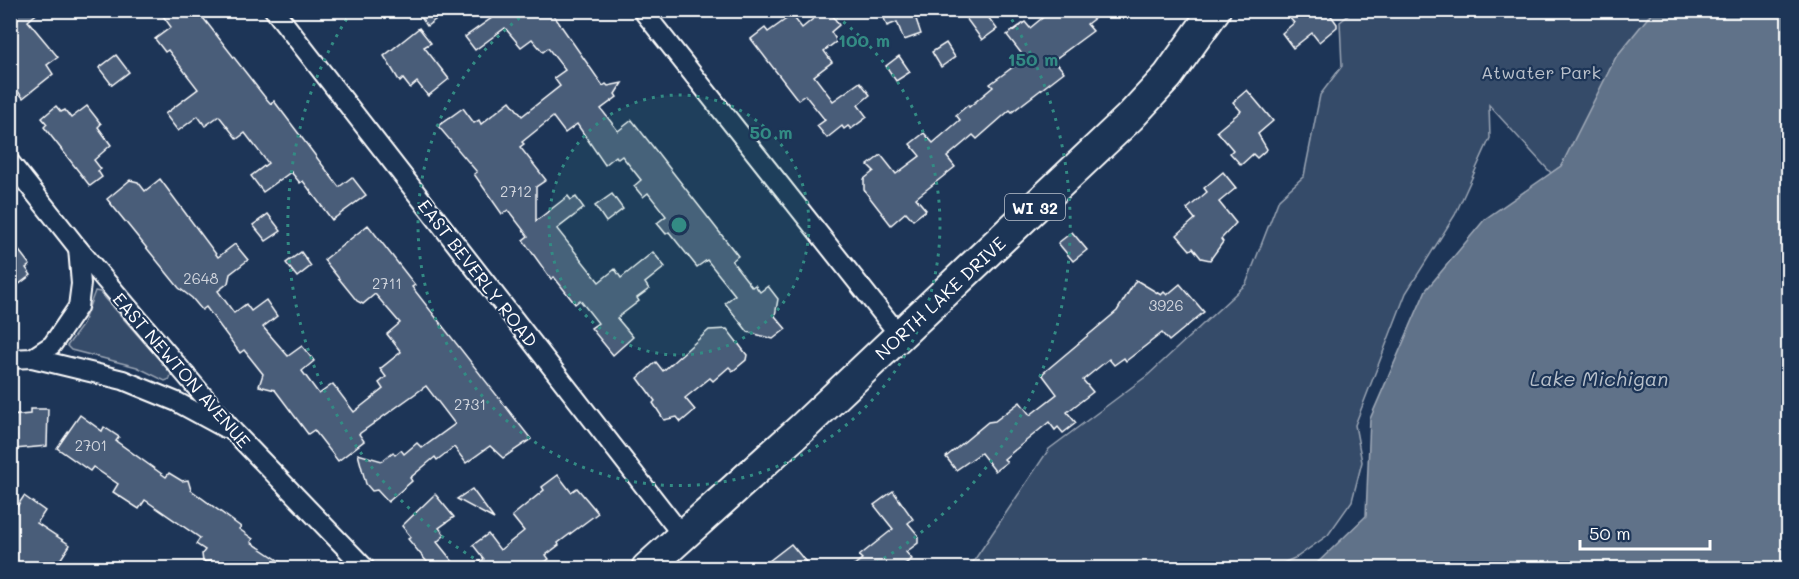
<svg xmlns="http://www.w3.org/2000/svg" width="1799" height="579" font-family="Mali,sans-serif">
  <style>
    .green { fill: #364b69; stroke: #9aa5b4; stroke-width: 1.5 }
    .water { fill: #617289; stroke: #a0aab8; stroke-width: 1.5 }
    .building { fill: #4a5d79; stroke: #fff; stroke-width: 1.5 }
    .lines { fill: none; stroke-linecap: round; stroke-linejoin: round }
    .street-casing { stroke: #fff; stroke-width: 22 }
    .primary-casing { stroke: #fff; stroke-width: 34 }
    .street { stroke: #1d3557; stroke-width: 18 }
    .primary { stroke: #1d3557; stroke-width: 30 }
    .ring { fill: none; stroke: #338b84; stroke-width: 3; stroke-dasharray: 3 6 }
    .labels { text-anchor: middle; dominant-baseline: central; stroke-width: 4.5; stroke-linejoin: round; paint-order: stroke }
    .number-label { font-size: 15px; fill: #d2d6de }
    .shield { fill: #1d3557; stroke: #bbc2cd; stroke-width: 1.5 }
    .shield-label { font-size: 16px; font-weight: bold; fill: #fff }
    .park-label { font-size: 18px; fill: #b9c0ca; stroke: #1d3557 }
    .street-label { font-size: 18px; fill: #fff; stroke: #1d3557 }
    .water-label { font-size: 20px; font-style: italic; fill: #b8c0ca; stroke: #1d3557 }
    .centre { fill: #338b84; stroke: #1d3557; stroke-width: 3 }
    .ring-label { font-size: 18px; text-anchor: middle; font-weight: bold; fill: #338b84; stroke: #1d3557; stroke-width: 4.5; stroke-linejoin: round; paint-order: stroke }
  </style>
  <rect width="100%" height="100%" fill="#1d3557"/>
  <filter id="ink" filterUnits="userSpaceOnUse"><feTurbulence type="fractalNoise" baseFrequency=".0167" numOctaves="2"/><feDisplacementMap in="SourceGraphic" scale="12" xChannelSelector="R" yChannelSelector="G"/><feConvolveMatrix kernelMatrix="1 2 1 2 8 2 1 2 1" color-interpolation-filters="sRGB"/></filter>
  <g filter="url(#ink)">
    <g class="green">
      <polygon points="1355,10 1654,11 1561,166 1551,173 1489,105 1490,138 1455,215 1406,293 1355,425 1362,462 1352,501 1328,535 1297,557 1281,564 1246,566 1245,568 969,568 1049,449 1148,375 1246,284 1279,199 1304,176 1320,95 1342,66 1340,22"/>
      <polygon points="95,291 100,292 171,373 170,379 165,381 137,367 71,350 67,346 82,326"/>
    </g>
    <polygon class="water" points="1654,10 1788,11 1788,568 1312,568 1366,516 1370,419 1426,290 1485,219 1561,166 1616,57"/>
    <g class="building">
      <polygon points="15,10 41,10 28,21 58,57 47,65 53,74 23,98 10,81 10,14"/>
      <polygon points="171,10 197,10 264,96 271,104 274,101 339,187 352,177 366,195 332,220 303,181 300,183 291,172 263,192 251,176 268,163 245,133 237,139 219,116 205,126 198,116 178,131 165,114 198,89 168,50 165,52 155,39 171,27 163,16"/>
      <polygon points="416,10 448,10 427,26"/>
      <polygon points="488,10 550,10 603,86 606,84 608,86 622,83 615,94 617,97 601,109 618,131 632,120 738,256 732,261 752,287 755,285 760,292 768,286 778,299 775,316 786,329 773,339 748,332 725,303 735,295 707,260 697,267 669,232 666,234 657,223 666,216 648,193 643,197 634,186 641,180 622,156 618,159 616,156 605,165 577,124 565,133 553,117 522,142 524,144 520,147 546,180 536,187 536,221 568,196 571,200 576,197 584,208 557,229 599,282 615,269 621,278 653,252 665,267 645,283 649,289 637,298 639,301 617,318 633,337 613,355 591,328 598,323 580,300 575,304 554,277 551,279 523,240 528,236 508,210 502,214 474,174 477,172 438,126 463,108 474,123 479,120 481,124 510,101 522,116 560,86 554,78 565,70 548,48 543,52 532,39 521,47 505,28 475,50 465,37 493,17"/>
      <polygon points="824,10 829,10 839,25 831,32 837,41 824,51 832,62 814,76 833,101 860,82 870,95 858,105 867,117 851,129 848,126 844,129 842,126 827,138 817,126 825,120 805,95 798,100 751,39 765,28 768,32 792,15 802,28"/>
      <polygon points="881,10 925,10 915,16 921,34 904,40 897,22 887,26"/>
      <polygon points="960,10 983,10 997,29 982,40"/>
      <polygon points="1052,10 1105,10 1087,24 1093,31 1054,60 1064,72 1012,112 1010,110 977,139 973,135 947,157 955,167 916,198 926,210 913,220 906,212 891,225 864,190 864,179 874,171 868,165 881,155 896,174 920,156 910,144 924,133 933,143 960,120 956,115 968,105 969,107 993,87 990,84 1025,58 1007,35 1025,22 1030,28"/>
      <polygon points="1283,10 1327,10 1337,24 1337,27 1319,42 1312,33 1293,48 1282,33 1294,23"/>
      <polygon points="419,28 431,43 424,47 449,79 428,96 417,82 410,88 403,79 400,82 384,56"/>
      <polygon points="946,43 955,57 941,67 932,52"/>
      <polygon points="116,55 129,72 112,85 99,68"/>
      <polygon points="899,56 910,72 896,81 886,66"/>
      <polygon points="1247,90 1273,121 1258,134 1267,149 1257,158 1253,154 1241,165 1230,153 1233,150 1217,131 1241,111 1233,102"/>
      <polygon points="56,106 61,112 65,110 71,118 87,106 101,124 98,127 111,145 94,160 101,169 98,171 102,177 90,186 44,127 47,124 42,118"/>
      <polygon points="1223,172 1236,188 1219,202 1236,223 1221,239 1223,242 1210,260 1201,258 1193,248 1190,250 1177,235 1195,219 1187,209 1207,192 1204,188"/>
      <polygon points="160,179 218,257 235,244 248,260 230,274 228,283 218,291 234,313 246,304 251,311 266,300 277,316 263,327 288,356 302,346 314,361 302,371 319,394 333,384 354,412 383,389 379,383 386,377 380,369 401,352 387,334 400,323 375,294 363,304 357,301 324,260 368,225 415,285 412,287 531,439 503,458 490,446 466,463 454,447 437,460 435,457 410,478 412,481 388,502 377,490 372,491 366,484 358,454 382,461 393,452 395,455 401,450 404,454 417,443 422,448 455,424 426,386 359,434 364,441 338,461 314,430 308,434 275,390 259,386 263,374 244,350 240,353 206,307 202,310 192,298 179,288 107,199 130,180 138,182 145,191"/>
      <polygon points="612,194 623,209 606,222 595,206"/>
      <polygon points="268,214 281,231 266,241 253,225"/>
      <polygon points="1072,232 1087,250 1073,261 1058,243"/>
      <polygon points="10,239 30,265 26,268 31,275 10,291"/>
      <polygon points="301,252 311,266 297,277 286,263"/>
      <polygon points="1136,280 1161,295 1164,292 1167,295 1180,284 1204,312 1169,341 1162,333 1126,361 1124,358 1114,365 1109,359 1083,380 1093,392 1067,412 1076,423 1063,433 1058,427 1055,430 1049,422 1004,459 1007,462 995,471 981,453 956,470 946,457 988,422 995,421 1020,402 1030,415 1057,394 1042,374 1117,311"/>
      <polygon points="727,329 747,355 746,360 733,371 729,367 713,381 710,378 685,398 695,410 681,422 677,417 664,420 653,403 655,401 638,378 656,362 663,371 709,330"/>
      <polygon points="30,409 48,409 47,446 15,449 16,436 10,436 10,416 30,414"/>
      <polygon points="80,415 102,431 104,427 119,437 116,441 166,477 169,473 182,481 188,480 191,490 241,527 239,529 253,539 251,542 290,568 222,568 211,561 203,562 202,554 205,550 196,544 200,538 145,500 139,509 113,492 118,484 93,467 90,471 57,448"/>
      <polygon points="558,475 571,492 577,488 598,513 558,543 559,545 546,555 549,559 537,568 471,568 484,559 473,545 488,534 500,550 524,531 512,516 544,490 542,487"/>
      <polygon points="472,489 494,519 457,499"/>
      <polygon points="893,491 913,519 908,523 918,535 918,543 906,552 912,559 899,568 850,568 862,559 859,556 893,529 874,505"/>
      <polygon points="435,494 454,517 439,528 445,535 437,542 458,568 432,568 408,539 411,537 402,526"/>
      <polygon points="24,496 45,511 37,523 70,545 60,560 73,568 10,568 10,517"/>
      <polygon points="791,544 811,568 760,568"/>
    </g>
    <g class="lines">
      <g class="street-casing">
        <g id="street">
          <polyline points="274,10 682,535"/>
          <polyline points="642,10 900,336"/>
          <polyline points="10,162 78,248 235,433 365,568"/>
          <polyline points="32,358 123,380 177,402 225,428"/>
          <polyline points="10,359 32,358 52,345 78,307 81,284 78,248"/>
        </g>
      </g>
      <g class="primary-casing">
        <polyline id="primary" points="647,568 802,428 1130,117 1168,76 1215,10"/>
      </g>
      <use href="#street" class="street"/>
      <use href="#primary" class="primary"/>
    </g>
  </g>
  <circle cx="679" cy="225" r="130" fill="#338b84" fill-opacity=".12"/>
  <g class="ring">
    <circle cx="679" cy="225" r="130"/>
    <path d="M829 11A261 261 0 1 1 529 11"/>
    <path d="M489 567A391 391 0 0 1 351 12M1007 12A391 391 0 0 1 869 567"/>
  </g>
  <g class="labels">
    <g class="number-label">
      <text x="516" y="191">2712</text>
      <text x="201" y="278">2648</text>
      <text x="387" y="283">2711</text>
      <text x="1166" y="305">3926</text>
      <text x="470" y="404">2731</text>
      <text x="91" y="445">2701</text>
    </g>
    <rect class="shield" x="1005" y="194" width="60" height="26" rx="4.5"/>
    <g class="shield-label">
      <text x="1035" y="207">WI 32</text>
    </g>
    <g class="park-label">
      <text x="1541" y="72">Atwater Park</text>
    </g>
    <g class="street-label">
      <text transform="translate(478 273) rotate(52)">EAST BEVERLY ROAD</text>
      <text transform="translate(940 298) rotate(-43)">NORTH LAKE DRIVE</text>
      <text transform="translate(182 370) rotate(49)">EAST NEWTON AVENUE</text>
    </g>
    <g class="water-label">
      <text x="1599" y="378">Lake Michigan</text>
    </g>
  </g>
  <circle cx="679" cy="225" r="9" class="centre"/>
  <g class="ring-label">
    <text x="864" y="47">100 m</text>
    <text x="1033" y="66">150 m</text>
    <text x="771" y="139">50 m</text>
  </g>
  <rect width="1799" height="579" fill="none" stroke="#1d3557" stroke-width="36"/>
  <rect x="18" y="18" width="1763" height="543" fill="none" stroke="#fff" stroke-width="2" filter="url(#ink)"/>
  <path d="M1580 540v9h130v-9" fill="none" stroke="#ffffff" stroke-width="3"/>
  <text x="1589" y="540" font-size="18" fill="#ffffff" stroke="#1d3557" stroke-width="4.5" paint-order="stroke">50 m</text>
</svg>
